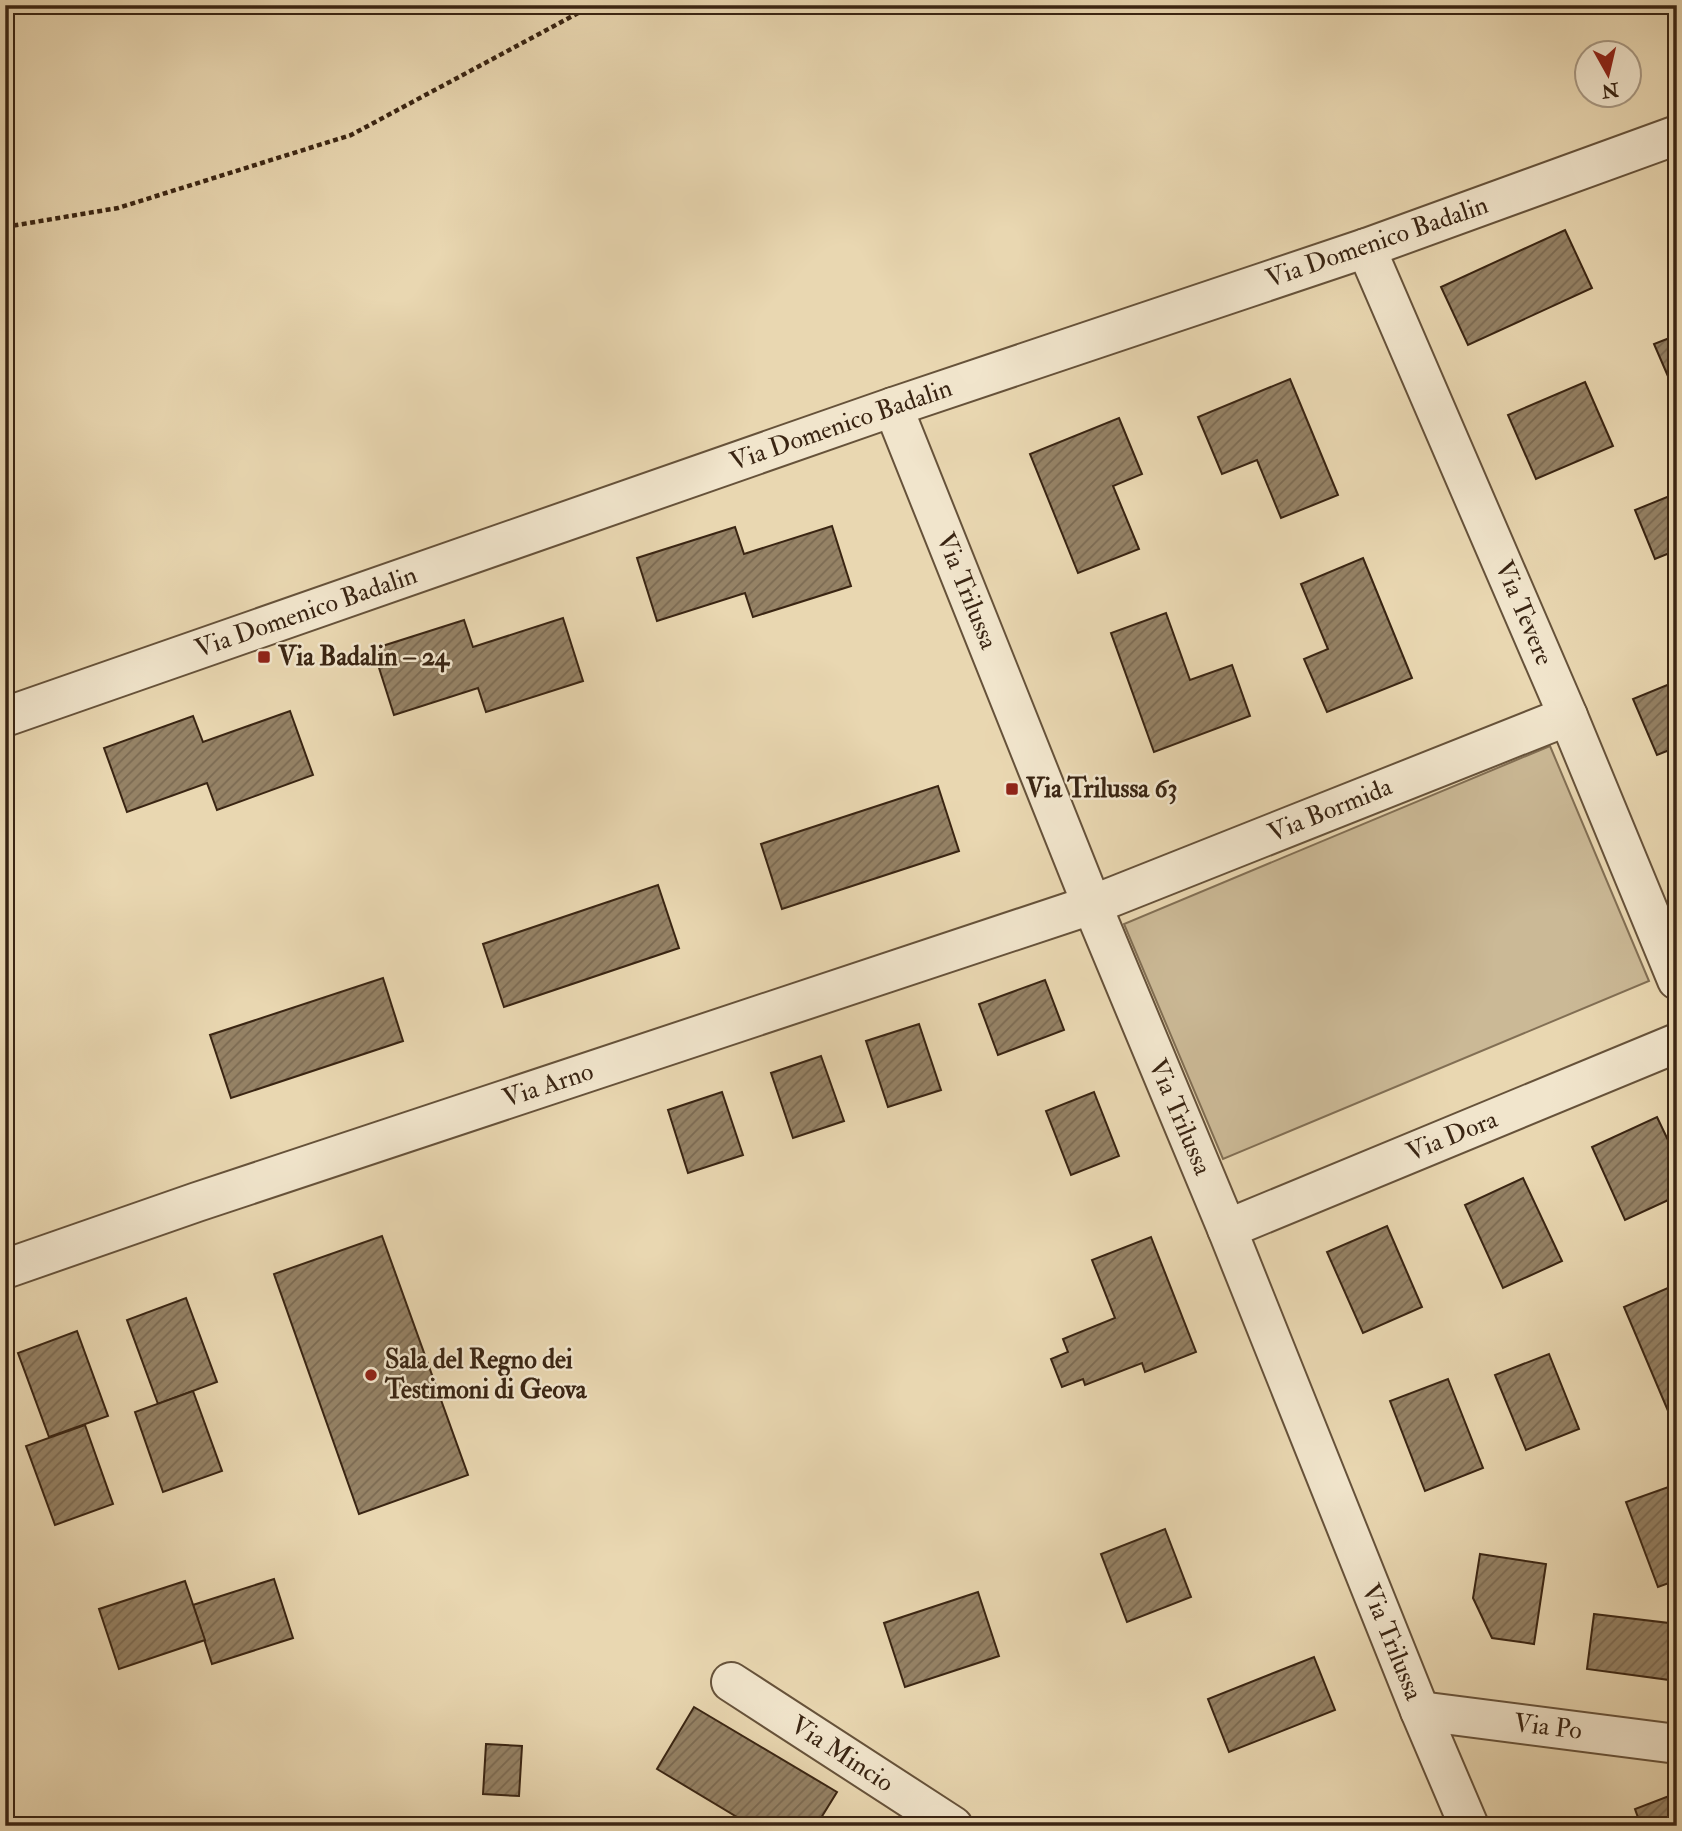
<svg xmlns="http://www.w3.org/2000/svg" width="1682" height="1831" font-family="'IM FELL Double Pica',serif">
  <style>
    .grass { fill: #cbb996; stroke: #826f54; stroke-width: 2 }
    .building { fill: url(#building-hatch); stroke: #3a2513; stroke-width: 2 }
    .lines { fill: none; stroke-linecap: round; stroke-linejoin: round }
    .minor-casing { stroke: #66523a; stroke-width: 42 }
    .path { stroke: #3a2513; stroke-width: 4.5; stroke-dasharray: 5 3.5; stroke-linecap: butt }
    .minor { stroke: #f1e5cc; stroke-width: 38 }
    .poi-dot { fill: #8f2418; stroke: #f1e5cc; stroke-width: 2.5 }
    .labels { text-anchor: middle; dominant-baseline: central; stroke-width: 5; stroke-linejoin: round; paint-order: stroke }
    .street-label { font-size: 26px; fill: #3a2513; stroke: #f1e5cc }
    .poi-label { font-size: 26px; font-weight: bold; fill: #3a2513; stroke: #f1e5cc; text-anchor: start }
  </style>
  <defs>
    <pattern id="building-hatch" width="6" height="6" patternUnits="userSpaceOnUse" patternTransform="scale(1.75)"><rect width="6" height="6" fill="#958265"/><path d="M-1 1l2-2M0 6l6-6M5 7l2-2" fill="none" stroke="#7b6a52"/></pattern>
  </defs>
  <rect width="100%" height="100%" fill="#e9d7b1"/>
  <filter id="stains"><feTurbulence type="fractalNoise" baseFrequency=".00286" numOctaves="4"/><feColorMatrix values="0 0 0 0 .2 0 0 0 0 .09 0 0 0 0 .02 0 0 0 .5 -.17"/></filter>
  <radialGradient id="worn" r=".72"><stop offset=".6" stop-color="#630" stop-opacity="0"/><stop offset="1" stop-color="#630" stop-opacity=".3"/></radialGradient>
  <polygon class="grass" points="1550,746 1649,981 1223,1159 1124,924"/>
  <g class="building">
    <polygon points="1565,230 1592,288 1468,345 1441,287"/>
    <polygon points="1677,335 1677,397 1654,344"/>
    <polygon points="1290,379 1338,495 1281,518 1257,460 1222,474 1198,417"/>
    <polygon points="1585,382 1613,446 1536,479 1508,415"/>
    <polygon points="1119,418 1142,474 1113,486 1139,549 1078,573 1030,454"/>
    <polygon points="1677,493 1677,550 1655,559 1635,510"/>
    <polygon points="832,526 851,586 753,617 745,593 657,621 637,558 735,527 744,554"/>
    <polygon points="1363,558 1412,678 1327,712 1304,659 1328,649 1301,584"/>
    <polygon points="1166,613 1190,680 1232,665 1250,716 1154,752 1111,633"/>
    <polygon points="563,618 583,681 486,712 478,688 394,715 373,649 464,620 473,647"/>
    <polygon points="1677,681 1677,747 1657,755 1633,699"/>
    <polygon points="290,711 313,775 217,810 207,783 127,812 104,748 193,716 203,742"/>
    <polygon points="938,786 959,851 782,909 761,844"/>
    <polygon points="658,885 679,948 504,1007 483,944"/>
    <polygon points="383,978 403,1041 231,1098 210,1035"/>
    <polygon points="1045,980 1064,1030 998,1055 979,1004"/>
    <polygon points="919,1024 941,1090 888,1107 866,1041"/>
    <polygon points="821,1056 844,1121 793,1138 771,1073"/>
    <polygon points="722,1092 743,1155 688,1173 668,1110"/>
    <polygon points="1094,1092 1119,1156 1071,1175 1046,1111"/>
    <polygon points="1657,1117 1677,1159 1677,1196 1625,1220 1592,1147"/>
    <polygon points="1523,1178 1562,1261 1503,1288 1465,1205"/>
    <polygon points="1387,1226 1422,1307 1363,1333 1327,1252"/>
    <polygon points="382,1236 468,1475 359,1514 274,1274"/>
    <polygon points="1151,1237 1196,1352 1145,1372 1142,1363 1085,1385 1083,1379 1062,1387 1051,1359 1068,1352 1063,1339 1115,1318 1092,1260"/>
    <polygon points="1677,1284 1677,1424 1674,1425 1624,1307"/>
    <polygon points="186,1298 217,1382 158,1404 127,1320"/>
    <polygon points="77,1331 108,1416 49,1437 18,1353"/>
    <polygon points="1549,1354 1579,1429 1526,1450 1495,1375"/>
    <polygon points="1448,1379 1483,1468 1425,1491 1390,1401"/>
    <polygon points="193,1391 222,1471 163,1492 135,1412"/>
    <polygon points="85,1425 113,1504 55,1525 26,1446"/>
    <polygon points="1677,1484 1677,1580 1658,1587 1626,1502"/>
    <polygon points="1165,1529 1191,1597 1127,1622 1101,1554"/>
    <polygon points="1480,1554 1546,1564 1534,1644 1492,1638 1473,1598"/>
    <polygon points="274,1579 293,1638 212,1664 193,1605"/>
    <polygon points="185,1581 205,1640 119,1669 99,1609"/>
    <polygon points="978,1592 999,1656 905,1687 884,1623"/>
    <polygon points="1594,1614 1677,1624 1677,1681 1587,1669"/>
    <polygon points="1314,1657 1335,1710 1229,1752 1208,1699"/>
    <polygon points="694,1707 837,1792 816,1826 752,1826 657,1769"/>
    <polygon points="486,1744 522,1746 519,1796 483,1794"/>
    <polygon points="1677,1793 1677,1826 1641,1826 1635,1809"/>
  </g>
  <g class="lines">
    <g class="minor-casing">
      <g id="minor">
        <polyline points="1366,248 1568,716 1677,980"/>
        <polyline points="893,407 1092,905 1227,1229 1420,1711 1469,1826"/>
        <polyline points="5,717 893,407 1366,248 1677,135"/>
        <polyline points="1227,1229 1677,1043"/>
        <polyline points="5,1269 197,1202 1097,903 1568,716"/>
        <polyline points="731,1682 953,1826"/>
        <polyline points="1420,1711 1677,1744"/>
      </g>
    </g>
    <polyline class="path" points="5,227 118,208 351,135 593,5"/>
    <use href="#minor" class="minor"/>
  </g>
  <g class="poi-dot">
    <rect x="257" y="650" width="14" height="14" rx="3.5"/>
    <rect x="1005" y="782" width="14" height="14" rx="3.5"/>
    <circle cx="371" cy="1375" r="7"/>
  </g>
  <g class="labels">
    <g class="street-label">
      <text transform="translate(1377 242) rotate(-19)">Via Domenico Badalin</text>
      <text transform="translate(841 425) rotate(-19)">Via Domenico Badalin</text>
      <text transform="translate(967 591) rotate(68)">Via Trilussa</text>
      <text transform="translate(306 612) rotate(-19)">Via Domenico Badalin</text>
      <text transform="translate(1524 613) rotate(67)">Via Tevere</text>
      <text transform="translate(1330 810) rotate(-22)">Via Bormida</text>
      <text transform="translate(548 1085) rotate(-18)">Via Arno</text>
      <text transform="translate(1180 1117) rotate(67)">Via Trilussa</text>
      <text transform="translate(1452 1136) rotate(-22)">Via Dora</text>
      <text transform="translate(1392 1642) rotate(68)">Via Trilussa</text>
      <text transform="translate(1548 1727) rotate(7)">Via Po</text>
      <text transform="translate(842 1754) rotate(33)">Via Mincio</text>
    </g>
    <g class="poi-label">
      <text x="278" y="657">Via Badalin – 24</text>
      <text x="1026" y="789">Via Trilussa 63</text>
      <text x="385" y="1360">Sala del Regno dei<tspan x="385" dy="30">Testimoni di Geova</tspan></text>
    </g>
  </g>
  <rect width="1682" height="1831" fill="none" stroke="#e9d7b1" stroke-width="28"/>
  <rect x="7" y="7" width="1668" height="1817" fill="none" stroke="#3a2513" stroke-width="3.5"/>
  <rect x="14" y="14" width="1654" height="1803" fill="none" stroke="#3a2513" stroke-width="2"/>
  <g transform="translate(1608 74) rotate(172)"><circle r="33" fill="#f1e5cc" stroke="#a89882" stroke-width="2"/>
  <path d="M0-5L12 26L0 18L-12 26Z" fill="#8f2418"/>
  <text y="-10" font-size="19" font-weight="bold" text-anchor="middle" fill="#3a2513">N</text>
  </g>
  <rect width="100%" height="100%" filter="url(#stains)"/>
  <rect width="100%" height="100%" fill="url(#worn)"/>
</svg>
